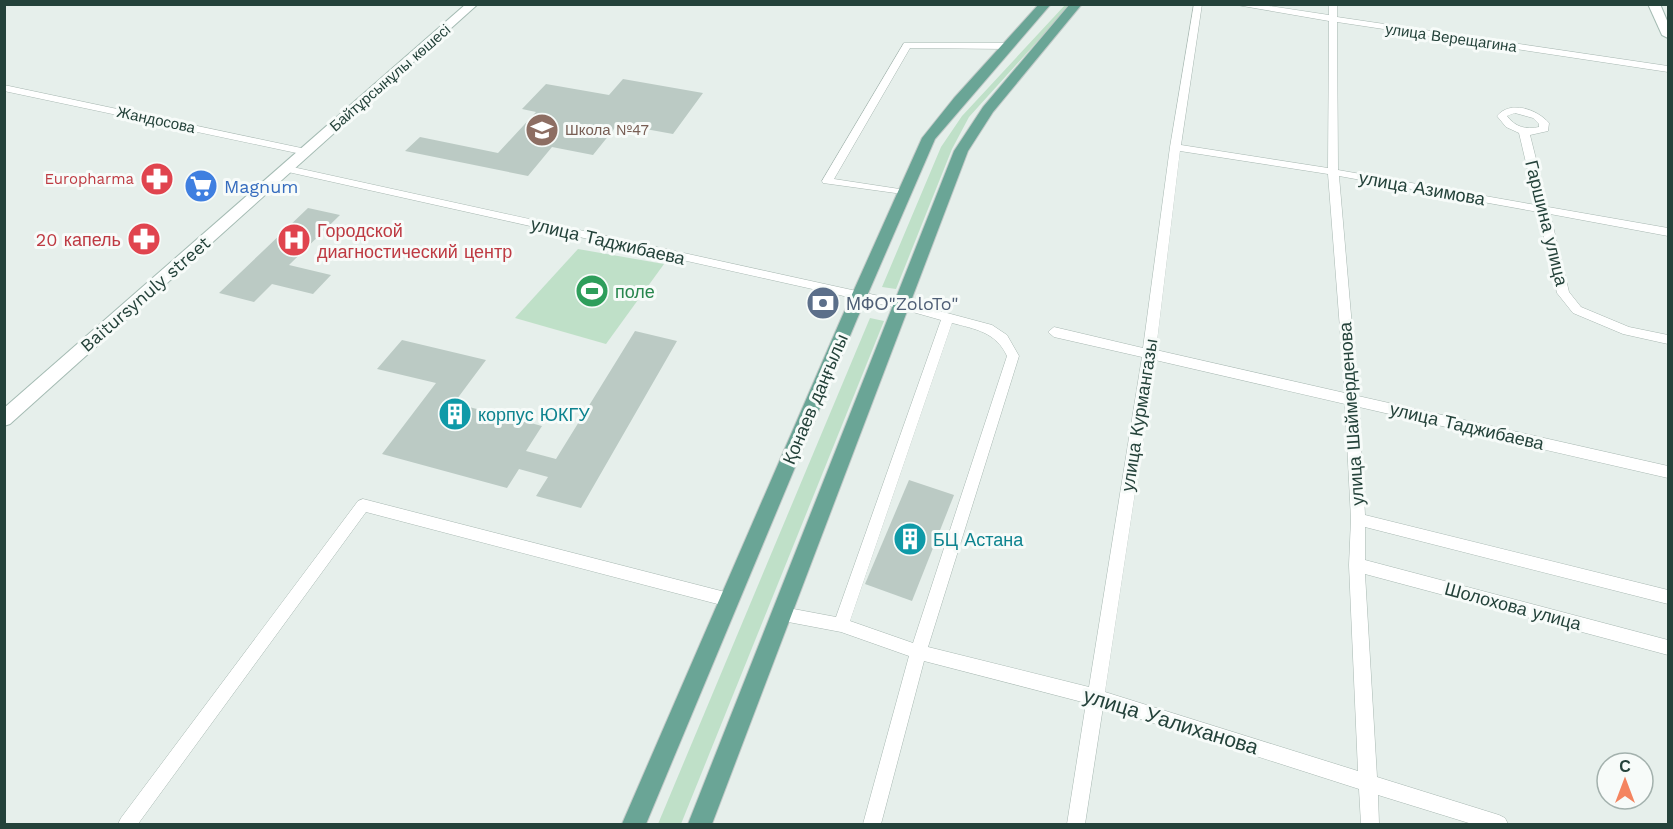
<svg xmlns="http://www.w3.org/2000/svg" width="1673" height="829" font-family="'Work Sans',sans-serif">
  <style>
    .green { fill: #bfe0c8 }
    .building { fill: #bbcac4 }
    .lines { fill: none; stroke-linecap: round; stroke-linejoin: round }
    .street-casing { stroke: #a8b8b2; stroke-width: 1 }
    .secondary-casing { stroke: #a4bbb3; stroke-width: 2 }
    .primary-casing { stroke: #c2cac8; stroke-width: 2 }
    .street { fill: #fff; fill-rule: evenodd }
    .secondary { fill: #fff; fill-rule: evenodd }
    .primary { fill: #6aa596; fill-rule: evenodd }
    .labels { text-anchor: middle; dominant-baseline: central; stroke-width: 6; stroke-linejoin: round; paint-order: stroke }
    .far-street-label { font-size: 15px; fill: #24423a; stroke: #f7fbf9 }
    .far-education-label { font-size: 15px; fill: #785e54; stroke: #f7fbf9; text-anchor: start }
    .far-health-label { font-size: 15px; fill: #be3a42; stroke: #f7fbf9; text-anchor: end }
    .shop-label { font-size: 18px; fill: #366cbe; stroke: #f7fbf9; text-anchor: start }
    .street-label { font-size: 18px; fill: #24423a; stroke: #f7fbf9 }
    .health-label { font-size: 18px; fill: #be3a42; stroke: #f7fbf9; text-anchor: start }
    .leisure-label { font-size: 18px; fill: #27864d; stroke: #f7fbf9; text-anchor: start }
    .service-label { font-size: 18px; fill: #4e5e75; stroke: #f7fbf9; text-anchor: start }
    .culture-label { font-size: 18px; fill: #0d838f; stroke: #f7fbf9; text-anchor: start }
    .near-street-label { font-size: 21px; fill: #24423a; stroke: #f7fbf9 }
  </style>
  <rect width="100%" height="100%" fill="#e6efeb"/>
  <g class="green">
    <polygon points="1065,5 1070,5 969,117 952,149 896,289 882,287 941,147 962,116"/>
    <polygon points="578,249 664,264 606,344 515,318"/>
    <polygon points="870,318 884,321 681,824 658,824"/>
  </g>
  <g class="building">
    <polygon points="623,79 703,93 673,134 618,124 593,155 552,147 528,176 405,151 420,137 498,153 536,112 522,109 546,84 609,95"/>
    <polygon points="308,208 340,215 289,265 331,275 313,294 272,284 254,302 219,293"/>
    <polygon points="635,331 677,341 581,508 536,496 548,477 519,469 507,488 382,454 436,383 377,369 402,340 486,360 454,403 542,426 526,451 556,459"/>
    <polygon points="909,480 954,495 912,601 865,584"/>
  </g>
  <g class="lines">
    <g class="street-casing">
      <g id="street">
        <path d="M 1194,4 L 1202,4 L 1181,145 L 1328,168 L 1329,21 L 1231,4 L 1256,4 L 1329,15 L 1329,4 L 1337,4 L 1337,17 L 1668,66 L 1668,72 L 1337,22 L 1338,170 L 1536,205 L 1519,133 L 1506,127 L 1497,116 C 1510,100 1537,109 1549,123 L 1548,131 L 1530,135 L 1548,207 L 1668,228 L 1668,236 L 1550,214 L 1569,292 L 1581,307 L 1629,327 L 1668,335 L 1668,344 L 1623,334 L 1573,313 L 1557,293 L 1538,212 L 1339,176 L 1358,396 L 1668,466 L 1668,478 L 1359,407 L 1365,515 L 1668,590 L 1668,604 L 1365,527 L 1365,560 L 1668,640 L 1668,655 L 1365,574 L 1377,777 L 1499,815 L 1505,818 L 1508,824 L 1472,824 L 1378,795 L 1379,824 L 1361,824 L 1359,789 L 1103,707 L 1085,824 L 1067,824 L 1086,703 L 924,661 L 881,824 L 863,824 L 909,656 L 841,632 L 783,621 L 777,619 L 775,614 L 777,609 L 783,607 L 836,617 L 941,320 L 902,309 L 288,172 L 283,169 L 288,166 L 902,301 L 992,325 L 1007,335 L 1019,356 L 928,647 L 1089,687 L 1142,357 L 1054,337 L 1048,332 L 1054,327 L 1143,348 L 1170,147 ZM 1515,113 L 1533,118 L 1539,124 L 1539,127 C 1526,130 1515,127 1507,116 ZM 1180,151 L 1328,174 L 1345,393 L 1156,350 ZM 952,323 C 975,329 996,332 1007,356 L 913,643 L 850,621 ZM 1155,360 L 1345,404 L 1351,519 L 1349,565 L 1358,771 L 1105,692 Z"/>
        <polygon points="904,43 1009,43 1014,46 1009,49 910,48 834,179 906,190 911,193 910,195 823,183 822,181"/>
        <polygon points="4,85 306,149 311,152 306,155 4,91"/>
        <polygon points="363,499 729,593 735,595 737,600 735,605 729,607 366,512 138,824 118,824 121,818 358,501"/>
      </g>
    </g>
    <g class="secondary-casing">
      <g id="secondary">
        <polygon points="466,4 478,4 10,424 4,426 4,408"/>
        <polygon points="1648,4 1660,4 1668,23 1668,38 1662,35"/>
      </g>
    </g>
    <g class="primary-casing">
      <g id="primary">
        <polygon points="1039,4 1051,4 935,139 857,319 646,824 622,824 841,319 922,138 954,98"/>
        <polygon points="1070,4 1082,4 993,112 968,151 712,824 688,824 954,151 983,107"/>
      </g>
    </g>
    <use href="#street" class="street"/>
    <use href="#secondary" class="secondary"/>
    <use href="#primary" class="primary"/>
  </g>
  <defs>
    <g id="school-disc" transform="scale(1.725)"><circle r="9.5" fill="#8d6e63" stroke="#f7fbf9"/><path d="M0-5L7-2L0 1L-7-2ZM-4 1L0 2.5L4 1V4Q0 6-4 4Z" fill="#fff"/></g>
    <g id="pharmacy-disc" transform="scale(1.725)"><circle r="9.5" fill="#e0444e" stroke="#f7fbf9"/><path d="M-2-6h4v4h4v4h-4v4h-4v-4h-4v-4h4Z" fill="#fff"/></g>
    <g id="supermarket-disc" transform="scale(1.725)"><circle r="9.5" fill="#3f7fe0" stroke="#f7fbf9"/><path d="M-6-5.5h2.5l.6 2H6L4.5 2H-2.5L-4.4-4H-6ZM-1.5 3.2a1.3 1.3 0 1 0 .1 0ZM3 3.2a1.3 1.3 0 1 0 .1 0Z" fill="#fff"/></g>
    <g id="hospital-disc" transform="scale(1.725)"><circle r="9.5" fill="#e0444e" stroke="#f7fbf9"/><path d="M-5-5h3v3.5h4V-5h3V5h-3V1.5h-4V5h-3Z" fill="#fff"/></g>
    <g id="stadium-disc" transform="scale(1.725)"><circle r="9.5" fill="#2e9e5b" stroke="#f7fbf9"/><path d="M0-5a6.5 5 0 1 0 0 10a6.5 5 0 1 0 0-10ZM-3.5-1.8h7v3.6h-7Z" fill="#fff"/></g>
    <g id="bank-disc" transform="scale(1.725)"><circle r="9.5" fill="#5c6f8a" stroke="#f7fbf9"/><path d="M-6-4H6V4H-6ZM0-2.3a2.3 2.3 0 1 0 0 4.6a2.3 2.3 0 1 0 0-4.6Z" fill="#fff"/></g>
    <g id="building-disc" transform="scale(1.725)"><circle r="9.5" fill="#0f9aa8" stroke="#f7fbf9"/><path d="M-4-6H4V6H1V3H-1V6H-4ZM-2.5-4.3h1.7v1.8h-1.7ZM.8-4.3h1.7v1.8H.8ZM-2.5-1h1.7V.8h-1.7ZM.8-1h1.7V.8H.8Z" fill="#fff"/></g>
  </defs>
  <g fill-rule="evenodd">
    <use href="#school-disc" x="542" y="130"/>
    <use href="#pharmacy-disc" x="157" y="179"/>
    <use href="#supermarket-disc" x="201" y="186"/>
    <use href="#pharmacy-disc" x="144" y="239"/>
    <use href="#hospital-disc" x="294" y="240"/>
    <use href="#stadium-disc" x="592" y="291"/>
    <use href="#bank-disc" x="823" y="303"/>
    <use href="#building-disc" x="455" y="414"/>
    <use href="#building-disc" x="910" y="539"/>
  </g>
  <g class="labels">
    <g class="far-street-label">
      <text transform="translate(1451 38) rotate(8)">улица Верещагина</text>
      <text transform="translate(390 78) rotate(-41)">Байтұрсынұлы көшесі</text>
      <text transform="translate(156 120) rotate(12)">Жандосова</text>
    </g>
    <g class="far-education-label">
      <text x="565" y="130">Школа №47</text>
    </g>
    <g class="far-health-label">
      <text x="134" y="179">Europharma</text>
    </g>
    <g class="shop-label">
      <text x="224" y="186">Magnum</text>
    </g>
    <g class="street-label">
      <text transform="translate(1422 188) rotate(10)">улица Азимова</text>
      <text transform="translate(1547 223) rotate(76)">Гаршина улица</text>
      <text transform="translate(608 241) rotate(13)">улица Таджибаева</text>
      <text transform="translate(145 294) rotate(-41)">Baitursynuly street</text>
      <text transform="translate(815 399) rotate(-67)">Қонаев даңғылы</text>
      <text transform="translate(1351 414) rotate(-94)">улица Шаймерденова</text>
      <text transform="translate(1139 415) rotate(-81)">улица Курмангазы</text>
      <text transform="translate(1467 426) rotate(13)">улица Таджибаева</text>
      <text transform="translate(1513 606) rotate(15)">Шолохова улица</text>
    </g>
    <g class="health-label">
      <text x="317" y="230">Городской<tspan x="317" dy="21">диагностический центр</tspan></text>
      <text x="121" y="239" text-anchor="end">20 капель</text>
    </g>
    <g class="leisure-label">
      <text x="615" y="291">поле</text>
    </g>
    <g class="service-label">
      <text x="846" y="303">МФО"ZoloTo"</text>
    </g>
    <g class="culture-label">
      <text x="478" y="414">корпус ЮКГУ</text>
      <text x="933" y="539">БЦ Астана</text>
    </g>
    <g class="near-street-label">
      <text transform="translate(1171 721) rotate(17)">улица Уалиханова</text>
    </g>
  </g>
  <rect width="1673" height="829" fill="none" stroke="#24423a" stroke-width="12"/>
  <g transform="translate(1625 781)"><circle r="28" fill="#f7fbf9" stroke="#a3b1ad" stroke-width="1.5"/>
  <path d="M0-4.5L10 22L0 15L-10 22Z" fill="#f4845f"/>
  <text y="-9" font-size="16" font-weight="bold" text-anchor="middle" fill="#24423a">С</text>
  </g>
</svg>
